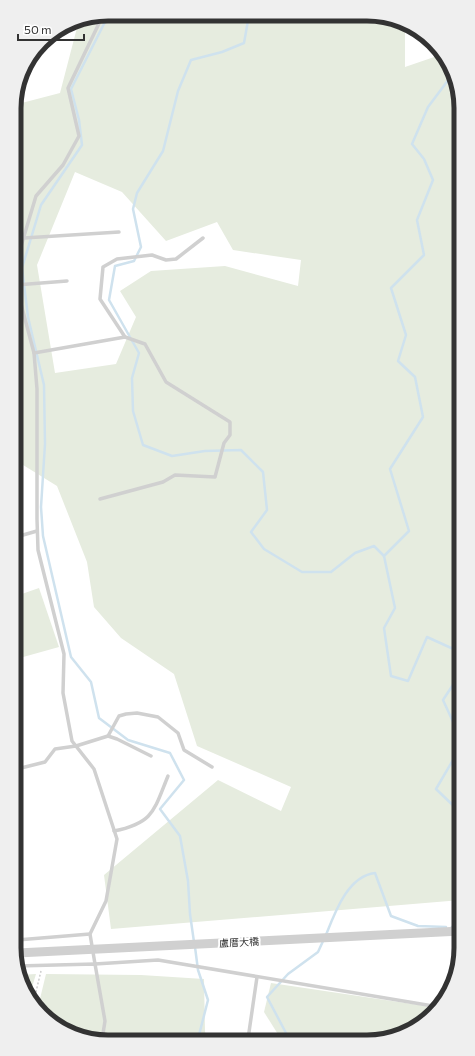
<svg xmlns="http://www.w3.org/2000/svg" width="475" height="1056" font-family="Commissioner,'Noto Sans TC',sans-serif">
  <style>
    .green { fill: #e6ecdf; fill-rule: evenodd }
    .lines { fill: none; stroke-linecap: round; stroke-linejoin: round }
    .stream { stroke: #cfe2ee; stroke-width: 2.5 }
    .path { stroke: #cdcdcd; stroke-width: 1.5; stroke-dasharray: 2 2; stroke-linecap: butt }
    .service { stroke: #d0d0d0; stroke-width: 3.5 }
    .tertiary-bridge { stroke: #d0d0d0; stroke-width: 9 }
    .labels { text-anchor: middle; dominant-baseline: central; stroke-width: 4; stroke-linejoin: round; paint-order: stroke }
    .street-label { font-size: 10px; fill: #333; stroke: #fff }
    .rim { fill: none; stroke: #333; stroke-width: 5 }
  </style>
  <rect width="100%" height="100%" fill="#fff"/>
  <g class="green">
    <path d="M 108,14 L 385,16 L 405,26 L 405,67 L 440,55 L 458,83 L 461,900 L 111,929 L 104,875 L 218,780 L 281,811 L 291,787 L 197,746 L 174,674 L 121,638 L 94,607 L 87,562 L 57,486 L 15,460 L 14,105 L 60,93 L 79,20 ZM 75,172 L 122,192 L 166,241 L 217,222 L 233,250 L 301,260 L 298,286 L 225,266 L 151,271 L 120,291 L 136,317 L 116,364 L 55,373 L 37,265 Z"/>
    <polygon points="39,588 59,647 16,659 16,596"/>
    <polygon points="36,974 30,994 18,975"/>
    <polygon points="46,974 141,975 204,979 205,1032 209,1040 90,1040 46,1019 38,1007"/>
    <polygon points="271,983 439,1008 392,1039 281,1039 264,1012"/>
  </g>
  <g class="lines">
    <g class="stream">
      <polyline points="109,14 71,89 79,120 82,145 41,205 22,268 28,317 44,385 45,444 41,507 43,536 71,657 91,682 99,718 128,740 170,753 184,780 160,809 180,836 188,881 190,914 194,942"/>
      <polyline points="249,15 244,43 222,52 191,60 178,91 163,151 137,193 133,209 141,247 134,261 115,266 109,300 139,353 132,378 133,411 143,445 172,456 205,451 241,450 263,472 267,510 251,532 264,549 302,572 331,572 355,553 374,546 384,556"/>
      <polyline points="452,75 428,107 412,144 424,159 433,180 417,220 424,255 391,288 406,335 398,361 415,377 423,417 390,469 409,531 384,556 395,608 384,628 391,676 408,681 427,637 460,652"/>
      <polyline points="460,674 443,700 460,737"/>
      <polyline points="460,748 436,789 460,812"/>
      <polyline points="451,928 461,919"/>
      <path d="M 326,935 C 335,912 348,876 375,873 L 391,916 L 418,926 L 446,927"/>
      <polyline points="195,947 198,970 208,1000 199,1035 200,1040"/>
      <polyline points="284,1039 286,1033 267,997 288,974 318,952 324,939"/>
    </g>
    <polyline class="path" points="34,1000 41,971"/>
    <g class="service">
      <polyline points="103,15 68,88 79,136 63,165 36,196 16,263 16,285 34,353 37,389 37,519 38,550 64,654 63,693 72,741 94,769 117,839 106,901 90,934 95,964 158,960 439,1007"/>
      <polyline points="24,238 119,232"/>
      <polyline points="16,285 67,281"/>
      <polyline points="125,337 100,299 103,267 117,259 152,255 166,260 176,259 203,238"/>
      <polyline points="34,353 125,337 145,344 166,382 230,422 230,435 224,443 215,477 175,475 163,482 100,499"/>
      <polyline points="16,537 37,531"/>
      <polyline points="108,736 119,716 126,714 137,713 158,717 178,733 184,750 212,767"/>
      <polyline points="17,769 45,762 55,749 76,746 108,736 117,739 151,756"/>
      <path d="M 114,831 C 154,823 154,810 168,776"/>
      <polyline points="17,940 90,934"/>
      <polyline points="17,966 95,964 105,1021 102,1040"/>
      <polyline points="248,1039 257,977"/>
    </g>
    <polyline class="tertiary-bridge" points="17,953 461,931"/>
  </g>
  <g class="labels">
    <g class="street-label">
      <text transform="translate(239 942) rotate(-3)">盧厝大橋</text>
    </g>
  </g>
  <path d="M0 0H475V1056H0ZM108 21H367A87 87 0 0 1 454 108V948A87 87 0 0 1 367 1035H108A87 87 0 0 1 21 948V108A87 87 0 0 1 108 21Z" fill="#efefef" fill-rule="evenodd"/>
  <path class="rim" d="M108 21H367A87 87 0 0 1 454 108V948A87 87 0 0 1 367 1035H108A87 87 0 0 1 21 948V108A87 87 0 0 1 108 21Z"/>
  <path d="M18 34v6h66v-6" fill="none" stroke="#333333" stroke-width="2"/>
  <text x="24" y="34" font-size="12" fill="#333333" stroke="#ffffff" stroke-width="3" paint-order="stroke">50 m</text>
</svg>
